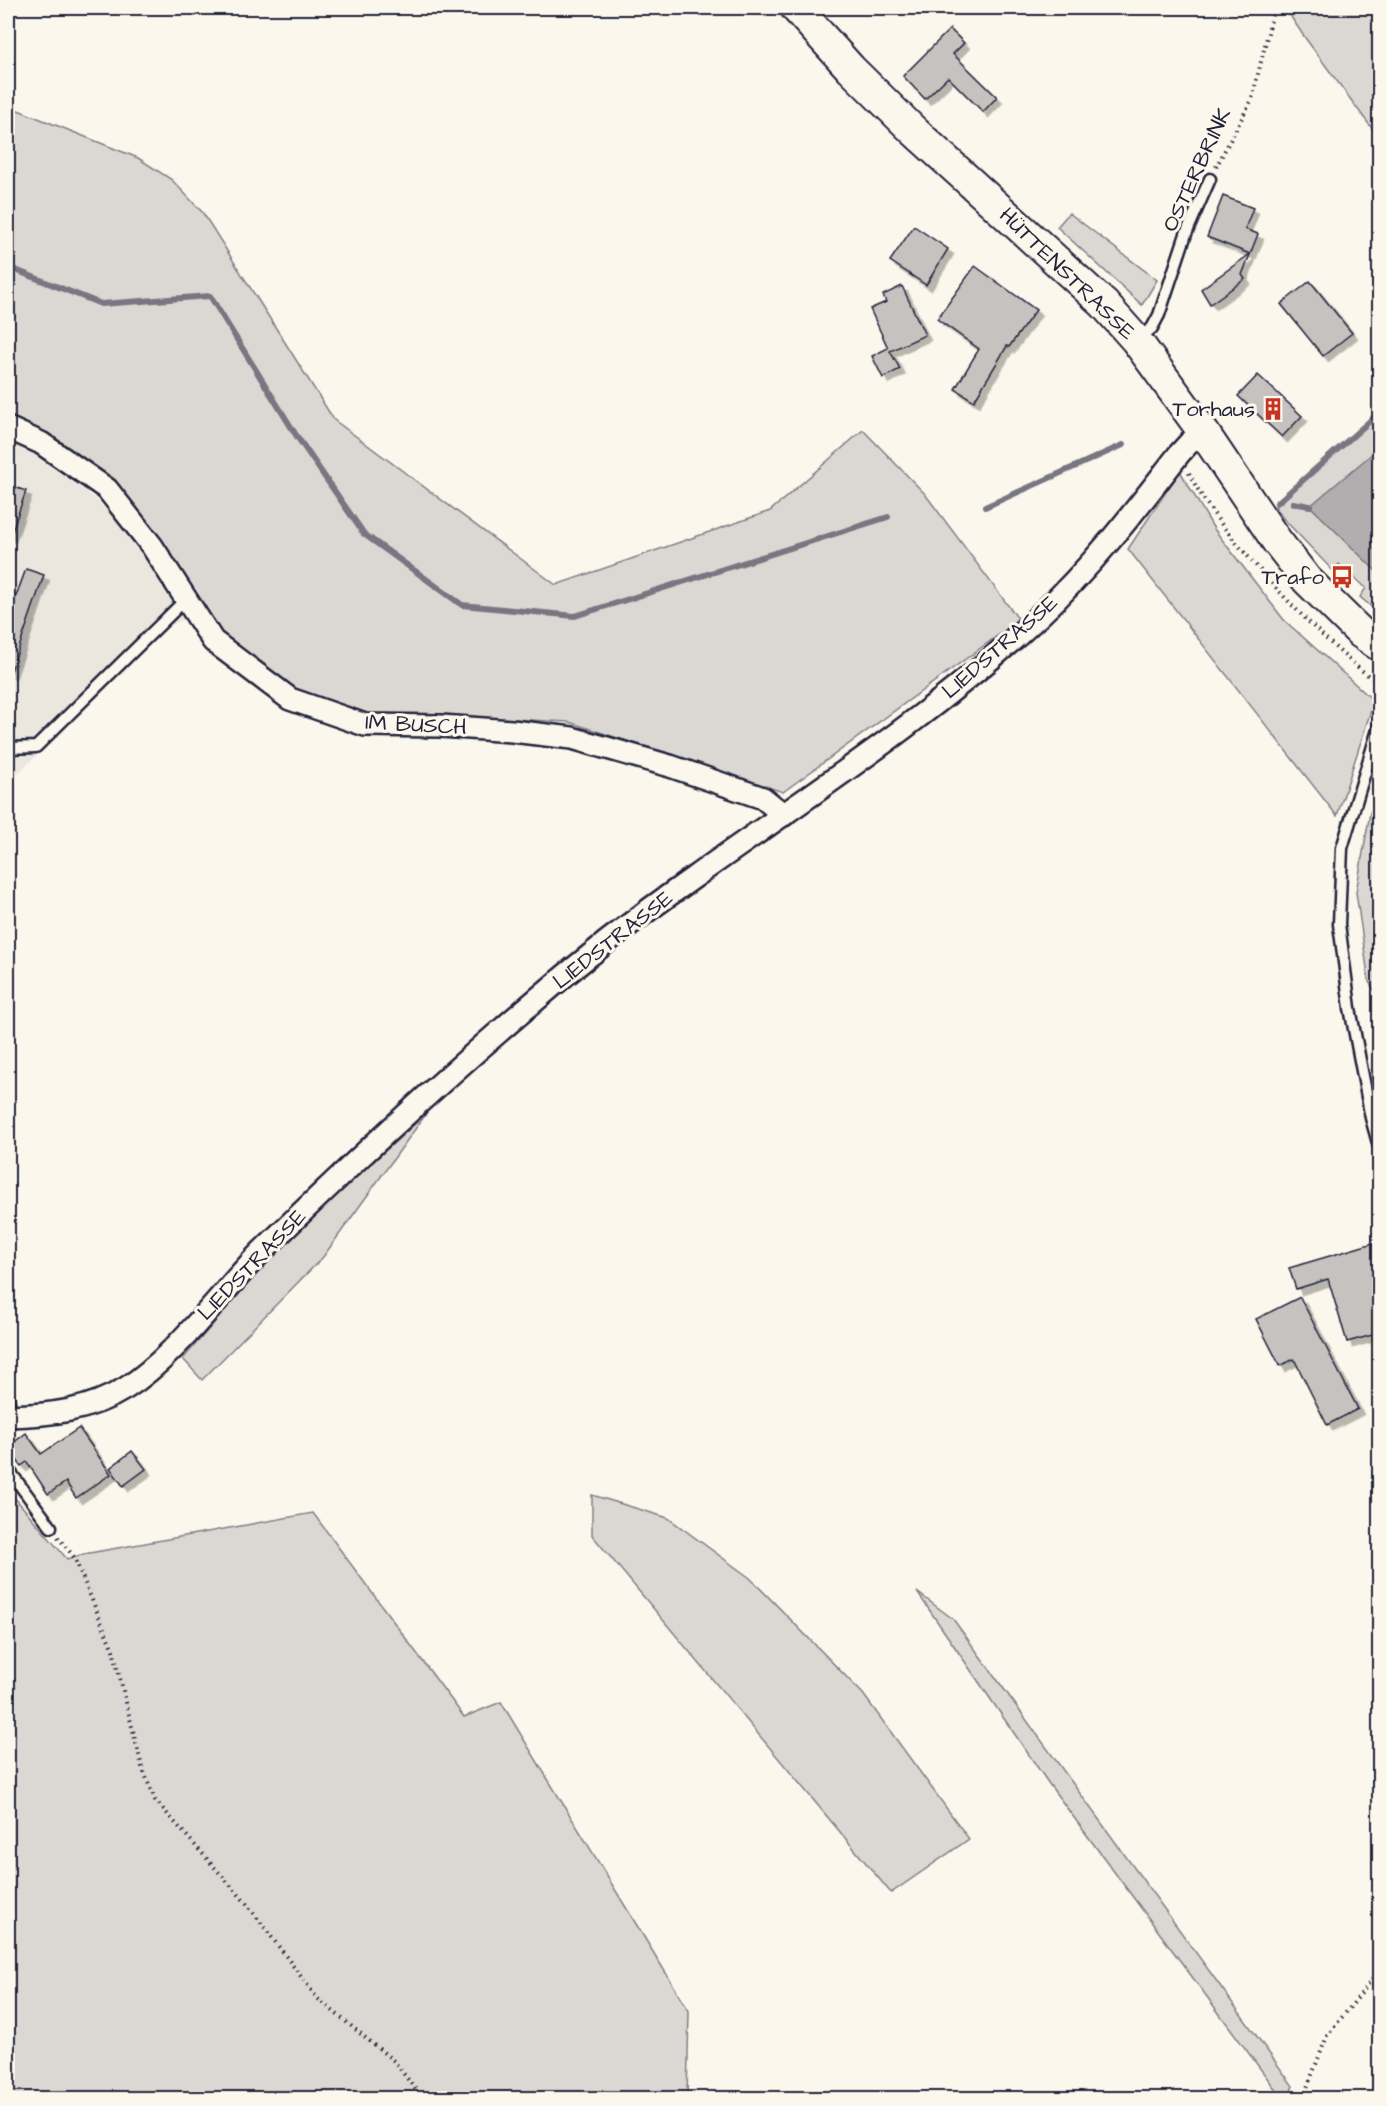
<svg xmlns="http://www.w3.org/2000/svg" width="1387" height="2106" font-family="'Architects Daughter',sans-serif">
  <style>
    .built { fill: #ebe7df }
    .green { fill: #dbd8d3; stroke: #7e7d87; stroke-width: 1.5 }
    .water { fill: #b1aeb0; stroke: #787681; stroke-width: 1.5 }
    .lines { fill: none; stroke-linecap: round; stroke-linejoin: round }
    .stream { stroke: #787681; stroke-width: 6 }
    .building { fill: #c6c2c0; stroke: #22223b; stroke-width: 1.5; filter: url(#shadow) }
    .lane-casing { stroke: #22223b; stroke-width: 15 }
    .street-casing { stroke: #22223b; stroke-width: 26 }
    .secondary-casing { stroke: #22223b; stroke-width: 34 }
    .path { stroke: #22223b; stroke-width: 4; stroke-dasharray: 1.5 4.5; stroke-linecap: butt }
    .lane { stroke: #fbf7ec; stroke-width: 10 }
    .street { stroke: #fbf7ec; stroke-width: 21 }
    .secondary { stroke: #fbf7ec; stroke-width: 30 }
    .labels { text-anchor: middle; dominant-baseline: central; stroke-width: 6; stroke-linejoin: round; paint-order: stroke }
    .street-label { font-size: 22px; fill: #22223b; stroke: #fbf7ec }
    .poi-label { font-size: 22px; fill: #22223b; stroke: #fbf7ec; text-anchor: end }
  </style>
  <defs>
    <filter id="shadow"><feDropShadow dx="5.5" dy="5.5" stdDeviation="0" flood-color="#0004"/></filter>
  </defs>
  <rect width="100%" height="100%" fill="#fbf7ec"/>
  <filter id="ink" filterUnits="userSpaceOnUse"><feTurbulence type="fractalNoise" baseFrequency=".0167" numOctaves="2"/><feDisplacementMap in="SourceGraphic" scale="12" xChannelSelector="R" yChannelSelector="G"/><feConvolveMatrix kernelMatrix="1 2 1 2 8 2 1 2 1" color-interpolation-filters="sRGB"/></filter>
  <g filter="url(#ink)">
    <polygon class="built" points="8,440 30,451 96,499 147,552 192,624 183,620 171,625 8,783"/>
    <g class="green">
      <polygon points="1285,8 1379,8 1379,138 1303,35"/>
      <polygon points="8,106 138,158 172,180 203,213 334,420 556,585 770,511 863,430 925,494 1019,620 783,792 569,722 449,716 372,716 297,691 220,632 193,595 159,538 108,484 8,423"/>
      <polygon points="1069,213 1157,280 1142,305 1057,227"/>
      <polygon points="1379,416 1379,613 1360,597 1366,588 1339,564 1333,571 1282,517 1275,506"/>
      <polygon points="1180,471 1214,529 1284,620 1374,701 1337,816 1128,549"/>
      <polygon points="1379,787 1379,998 1369,982 1356,892 1370,813"/>
      <polygon points="426,1114 323,1257 202,1380 183,1359 281,1245"/>
      <polygon points="8,1490 67,1559 84,1554 313,1513 464,1717 501,1702 689,2011 687,2098 8,2098"/>
      <polygon points="592,1495 668,1518 750,1578 863,1694 969,1839 891,1893 592,1535"/>
      <polygon points="917,1592 953,1619 1293,2086 1288,2098 1282,2098 1049,1784"/>
    </g>
    <polygon class="water" points="1379,448 1379,574 1310,506"/>
    <g class="lines">
      <g class="stream">
        <polyline points="8,267 101,304 210,296 296,435 364,534 462,605 575,616 888,517"/>
        <polyline points="1277,503 1380,412"/>
        <polyline points="1293,503 1310,506"/>
        <polyline points="985,507 1123,445"/>
      </g>
    </g>
    <g class="building">
      <polygon points="950,29 964,43 953,54 997,97 983,112 948,77 925,99 903,76"/>
      <polygon points="1223,196 1253,208 1245,229 1258,234 1242,275 1245,279 1210,304 1201,289 1250,254 1207,237"/>
      <polygon points="914,226 948,249 926,285 890,261"/>
      <polygon points="975,266 1036,310 1009,347 1007,346 974,401 955,389 979,349 937,319"/>
      <polygon points="1310,281 1352,333 1323,356 1281,304"/>
      <polygon points="902,286 925,335 890,351 900,369 883,378 872,356 888,348 870,309 886,302 883,295"/>
      <polygon points="1258,375 1302,416 1282,437 1238,396"/>
      <polygon points="8,485 26,491 10,537 8,536"/>
      <polygon points="26,569 44,575 10,674 8,673 8,593 16,596"/>
      <polygon points="1380,1241 1380,1333 1347,1342 1328,1279 1296,1289 1289,1268"/>
      <polygon points="1300,1297 1358,1409 1327,1425 1294,1359 1280,1366 1256,1319"/>
      <polygon points="79,1428 111,1474 76,1498 66,1482 48,1494 27,1462 21,1466 8,1447 26,1433 41,1454"/>
      <polygon points="132,1451 146,1469 123,1486 110,1468"/>
    </g>
    <g class="lines">
      <g class="lane-casing">
        <g id="lane">
          <polyline points="1137,340 1152,328 1159,315 1186,234 1210,179"/>
          <polyline points="1380,723 1342,848 1339,924 1350,1008 1371,1118 1380,1150"/>
          <polyline points="8,748 36,747 185,600"/>
          <polyline points="8,1396 11,1416"/>
          <polyline points="8,1469 51,1527"/>
        </g>
      </g>
      <g class="street-casing">
        <g id="street">
          <polyline points="8,428 41,443 107,489 152,546 213,641 290,699 365,725 441,726 512,731 572,738 670,766 763,798 784,815"/>
          <path d="M 8,1416 C 50,1415 89,1411 126,1388 C 176,1356 219,1294 262,1251 C 346,1169 433,1088 523,1011 C 577,964 634,919 693,878 C 811,794 932,716 1038,617 C 1091,568 1135,511 1179,454 L 1190,442 L 1204,433"/>
        </g>
      </g>
      <g class="secondary-casing">
        <polyline id="secondary" points="796,8 851,69 914,131 1104,304 1136,340 1204,433 1276,540 1307,580 1361,633 1380,646"/>
      </g>
      <g class="path">
        <polyline points="1216,167 1252,99 1274,8"/>
        <path d="M 1189,473 C 1207,509 1233,540 1260,570 C 1296,611 1336,651 1380,685"/>
        <polyline points="58,1537 74,1557 113,1650 142,1767 155,1800 247,1904 317,1998 394,2061 416,2090 417,2098"/>
        <polyline points="1303,2098 1327,2036 1380,1970"/>
      </g>
      <use href="#lane" class="lane"/>
      <use href="#street" class="street"/>
      <use href="#secondary" class="secondary"/>
    </g>
  </g>
  <defs>
    <g id="building-bare" transform="scale(1.8)"><path d="M-4-6H4V6H1V3H-1V6H-4ZM-2.5-4.3h1.7v1.8h-1.7ZM.8-4.3h1.7v1.8H.8ZM-2.5-1h1.7V.8h-1.7ZM.8-1h1.7V.8H.8Z" fill="#c8321e" stroke="#fbf7ec" stroke-width="2.5" paint-order="stroke"/></g>
    <g id="bus-bare" transform="scale(1.8)"><path d="M-5-6H5V4H4V6H2V4H-2V6H-4V4H-5ZM-3.5-4V0h7V-4ZM-3.5 1.2v1.5H-2V1.2ZM2 1.2v1.5H3.5V1.2Z" fill="#c8321e" stroke="#fbf7ec" stroke-width="2.5" paint-order="stroke"/></g>
  </defs>
  <g fill-rule="evenodd">
    <use href="#building-bare" x="1273" y="409"/>
    <use href="#bus-bare" x="1342" y="577"/>
  </g>
  <g class="labels">
    <g class="street-label">
      <text transform="translate(1197 170) rotate(-65)">OSTERBRINK</text>
      <text transform="translate(1067 274) rotate(44)">HÜTTENSTRASSE</text>
      <text transform="translate(1000 647) rotate(-41)">LIEDSTRASSE</text>
      <text transform="translate(416 725) rotate(3)">IM BUSCH</text>
      <text transform="translate(613 940) rotate(-38)">LIEDSTRASSE</text>
      <text transform="translate(252 1265) rotate(-46)">LIEDSTRASSE</text>
    </g>
    <g class="poi-label">
      <text x="1255" y="409">Torhaus</text>
      <text x="1324" y="577">Trafo</text>
    </g>
  </g>
  <rect width="1387" height="2106" fill="none" stroke="#fbf7ec" stroke-width="30"/>
  <rect x="15" y="15" width="1357" height="2076" fill="none" stroke="#22223b" stroke-width="2" filter="url(#ink)"/>
</svg>
